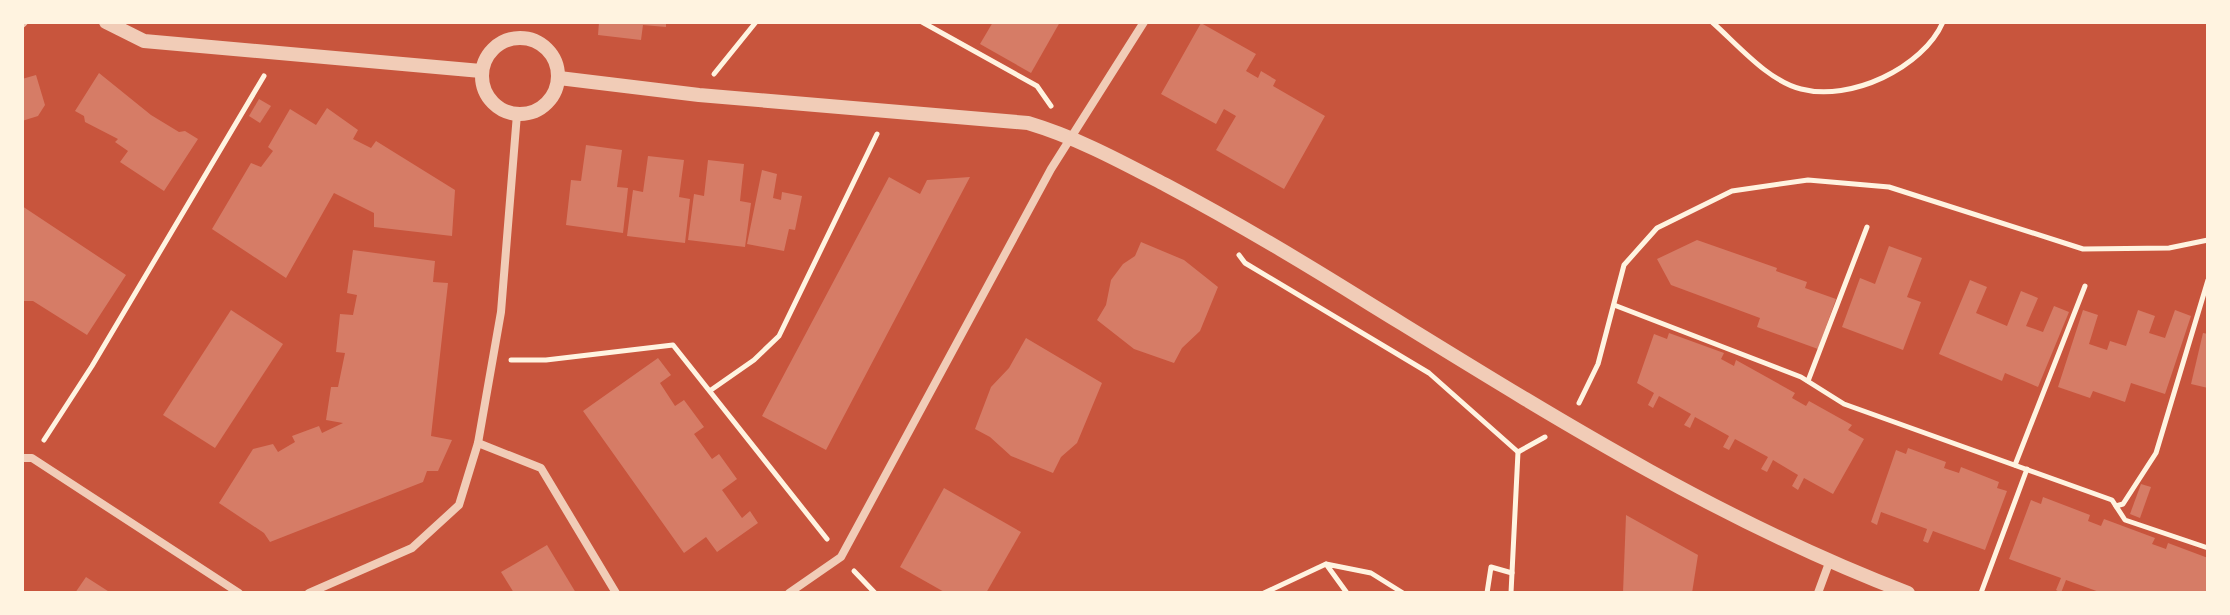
<svg xmlns="http://www.w3.org/2000/svg" width="2230" height="615" font-family="'Asap Condensed',sans-serif">
  <style>
    .building { fill: #d67c66 }
    .lines { fill: none; stroke-linecap: round; stroke-linejoin: round }
    .path { stroke: #fff3e0; stroke-width: 5 }
    .minor { stroke: #f1ccb7; stroke-width: 8 }
    .tertiary { stroke: #f1ccb7; stroke-width: 14 }
  </style>
  <rect width="100%" height="100%" fill="#c8553d"/>
  <g class="building">
    <polygon points="599,22 666,22 666,27 643,25 641,40 598,35"/>
    <polygon points="993,22 1060,22 1031,73 980,44"/>
    <polygon points="1201,23 1256,54 1246,71 1258,78 1261,71 1276,80 1273,86 1325,116 1284,189 1216,150 1236,116 1224,109 1216,124 1161,94"/>
    <polygon points="99,73 151,115 179,132 185,131 198,139 164,191 120,162 128,151 115,142 118,139 85,122 84,116 75,111"/>
    <polygon points="36,75 45,105 38,116 22,121 22,79"/>
    <polygon points="259,99 271,106 260,123 249,116"/>
    <polygon points="327,108 358,130 353,139 371,148 376,141 455,190 452,236 374,227 374,213 334,193 286,278 212,229 251,163 261,167 273,151 268,147 290,109 316,125"/>
    <polygon points="586,145 622,150 617,187 628,188 623,233 566,225 571,180 581,181"/>
    <polygon points="648,156 684,160 679,197 690,199 685,243 627,236 633,190 643,192"/>
    <polygon points="708,160 744,164 740,201 751,203 745,247 688,240 694,194 704,196"/>
    <polygon points="762,170 777,174 773,198 781,200 782,192 802,196 795,230 789,229 784,251 747,244"/>
    <polygon points="889,177 920,194 927,180 970,177 826,450 762,416"/>
    <polygon points="22,206 126,275 87,335 33,301 22,301"/>
    <polygon points="1697,240 1777,268 1776,271 1807,282 1805,288 1836,299 1818,349 1757,327 1760,318 1671,285 1657,259"/>
    <polygon points="1141,242 1184,260 1218,287 1200,331 1182,348 1174,363 1134,349 1097,320 1106,305 1111,280 1123,264 1135,256"/>
    <polygon points="1889,246 1922,258 1907,297 1921,302 1903,350 1842,327 1860,278 1875,284"/>
    <polygon points="353,250 435,261 433,282 448,283 431,436 452,440 438,471 427,471 423,482 270,542 264,533 219,503 253,449 273,444 278,452 295,442 292,436 319,426 322,433 343,423 326,420 331,387 338,387 345,353 336,352 340,314 353,315 357,295 347,293"/>
    <polygon points="1970,280 1987,287 1976,313 2007,326 2021,291 2038,298 2026,326 2043,332 2054,306 2069,312 2038,387 2005,373 2002,381 1939,354"/>
    <polygon points="231,310 283,344 215,448 163,415"/>
    <polygon points="2083,310 2098,315 2089,344 2107,350 2110,341 2126,346 2138,310 2155,316 2149,333 2165,338 2175,310 2191,316 2165,394 2131,383 2125,402 2093,391 2090,398 2058,387"/>
    <polygon points="1669,333 1724,353 1721,359 1734,366 1736,360 1795,393 1792,398 1806,406 1809,401 1852,425 1848,430 1864,439 1833,494 1804,478 1798,490 1792,486 1798,475 1773,460 1767,472 1761,469 1768,457 1735,439 1729,450 1723,447 1729,436 1695,417 1690,428 1684,425 1691,414 1659,396 1653,408 1648,405 1654,393 1637,383 1654,334 1667,339"/>
    <polygon points="2203,333 2208,334 2208,388 2191,384"/>
    <polygon points="1026,338 1102,383 1077,443 1061,457 1053,473 1011,456 990,437 975,429 991,387 1009,368"/>
    <polygon points="658,358 671,375 660,383 675,406 684,400 704,427 694,434 712,459 719,454 737,479 722,490 742,518 750,511 758,523 717,552 706,537 684,553 583,411"/>
    <polygon points="1908,448 1946,462 1944,468 1959,473 1961,467 1999,482 1997,488 2007,491 1985,550 1933,531 1928,543 1923,541 1927,529 1881,512 1877,525 1871,522 1896,450 1906,454"/>
    <polygon points="2141,484 2151,487 2140,518 2130,514"/>
    <polygon points="944,488 1021,532 986,593 946,593 900,567"/>
    <polygon points="2043,497 2090,515 2088,521 2101,526 2104,519 2155,538 2152,544 2166,549 2168,543 2208,558 2208,593 2102,593 2066,580 2061,593 2056,590 2061,578 2009,559 2031,500 2041,504"/>
    <polygon points="1626,515 1698,555 1692,593 1623,593"/>
    <polygon points="547,545 576,593 514,593 501,572"/>
    <polygon points="86,577 111,593 75,593"/>
  </g>
  <g class="lines">
    <g class="path">
      <polyline points="922,22 1037,86 1051,106"/>
      <path d="M 1712,22 C 1737,44 1768,81 1801,89 C 1850,102 1923,68 1943,22"/>
      <polyline points="714,74 756,22"/>
      <polyline points="1239,255 1245,263 1429,373 1518,452 1511,593"/>
      <polyline points="1614,305 1801,377 1844,404 2112,500 2125,520 2208,548"/>
      <polyline points="511,360 546,360 673,345 827,539"/>
      <polyline points="1808,381 1867,227"/>
      <polyline points="711,390 754,360 779,336 877,134"/>
      <polyline points="1579,403 1598,364 1624,265 1657,228 1732,191 1808,180 1889,187 2083,249 2169,248 2208,240"/>
      <polyline points="44,440 92,366 264,76"/>
      <polyline points="1518,452 1545,437"/>
      <polyline points="2015,465 2085,286"/>
      <polyline points="2116,506 2123,504 2156,453 2208,280"/>
      <polyline points="854,571 875,593"/>
      <polyline points="1264,593 1326,564"/>
      <polyline points="1347,593 1326,564 1371,573 1403,593"/>
      <polyline points="1487,593 1491,567 1512,573"/>
      <polyline points="1981,593 2027,469"/>
    </g>
    <g class="minor">
      <polyline points="22,24 24,22"/>
      <polyline points="478,443 541,468 616,593"/>
      <polyline points="22,458 32,458 239,593"/>
      <polyline points="309,593 412,548 459,505 478,443 501,312 517,114"/>
      <polyline points="789,593 841,557 1051,169 1144,22"/>
      <polyline points="1818,593 1829,563"/>
    </g>
    <g class="tertiary">
      <polyline points="106,22 144,41 481,71"/>
      <circle cx="520" cy="76" r="38"/>
      <path d="M 559,78 L 699,95 L 1028,123 C 1078,138 1120,161 1166,185 C 1236,222 1303,262 1370,304 C 1544,411 1716,520 1908,593"/>
    </g>
  </g>
  <rect width="2230" height="615" fill="none" stroke="#fff3e0" stroke-width="48"/>
</svg>
